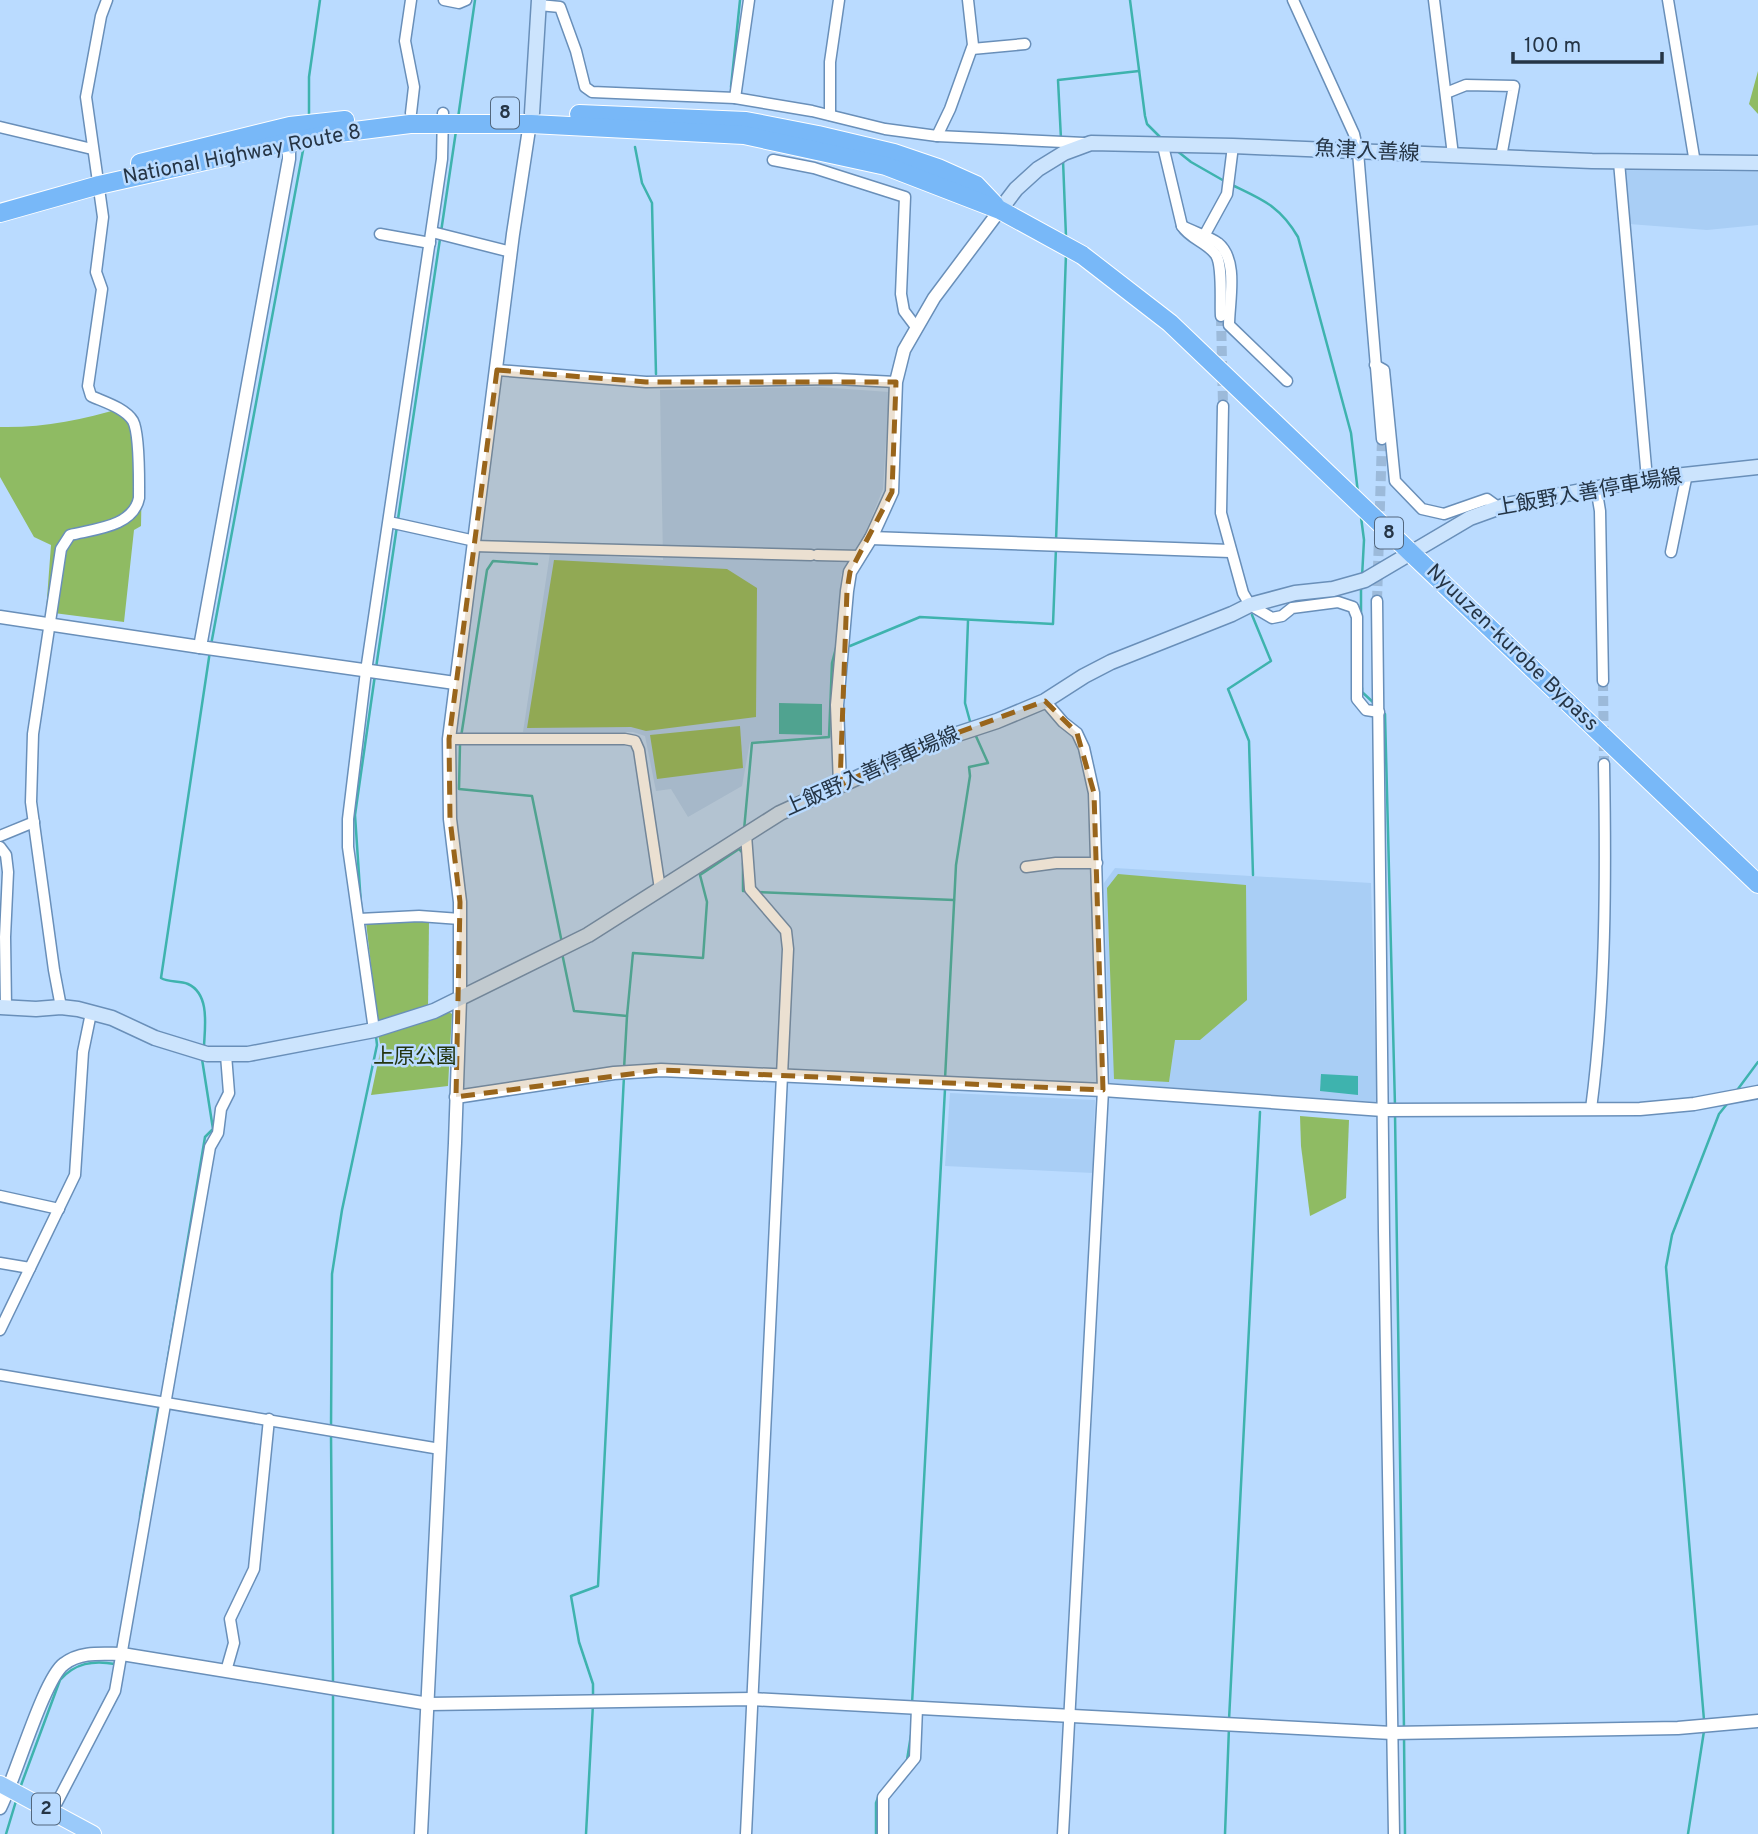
<svg xmlns="http://www.w3.org/2000/svg" width="1758" height="1834" font-family="Overpass,'Noto Sans JP',sans-serif">
  <style>
    .built { fill: #a9cef5 }
    .green { fill: #8fbb63 }
    .water { fill: #3eb3ae }
    .lines { fill: none; stroke-linecap: round; stroke-linejoin: round }
    .stream { stroke: #3eb3ae; stroke-width: 2.5 }
    .minor-tunnel { stroke: #9cbada; stroke-width: 10; stroke-dasharray: 10 5; stroke-linecap: butt }
    .minor-casing { stroke: #698fb9; stroke-width: 13 }
    .tertiary-casing { stroke: #698fb9; stroke-width: 15 }
    .secondary-casing { stroke: #698fb9; stroke-width: 17 }
    .primary-casing { stroke: #fff; stroke-width: 18 }
    .trunk-casing { stroke: #fff; stroke-width: 20 }
    .minor { stroke: #fff; stroke-width: 10 }
    .tertiary { stroke: #fff; stroke-width: 12 }
    .secondary { stroke: #cce4fd; stroke-width: 14 }
    .primary { stroke: #9acafa; stroke-width: 16 }
    .trunk { stroke: #78b8f8; stroke-width: 18 }
    .marked { fill: #99651b; fill-opacity: 0.2; stroke: #99651b; stroke-width: 5; stroke-dasharray: 14 9; stroke-linejoin: round }
    .labels { text-anchor: middle; dominant-baseline: central; stroke-width: 5; stroke-linejoin: round; paint-order: stroke }
    .shield { fill: #badbff; stroke: #52677e; stroke-width: 2 }
    .shield-label { font-size: 19px; font-weight: bold; fill: #253546 }
    .street-label { font-size: 21px; fill: #253546; stroke: #badbff }
    .park-label { font-size: 21px; fill: #23340f; stroke: #badbff }
  </style>
  <rect width="100%" height="100%" fill="#badbff"/>
  <g class="built">
    <polygon points="1623,170 1758,172 1758,225 1707,230 1629,224"/>
    <polygon points="819,387 889,392 883,489 864,536 841,575 831,700 831,739 750,742 742,786 688,817 671,789 656,791 645,736 633,732 523,732 550,553 663,560 660,390"/>
    <polygon points="1115,868 1371,883 1377,1102 1110,1083 1104,883"/>
    <polygon points="950,1093 1095,1100 1093,1173 945,1166"/>
  </g>
  <g class="green">
    <polygon points="1758,71 1758,114 1749,104"/>
    <path d="M 122,408 L 133,418 L 142,471 L 141,526 L 134,530 L 124,622 L 46,612 L 51,545 L 34,537 L 0,477 L 0,427 C 42,428 82,420 122,408 Z"/>
    <polygon points="554,560 727,569 757,588 756,717 646,731 631,727 527,728"/>
    <polygon points="740,726 743,768 657,779 650,735"/>
    <polygon points="1118,874 1246,885 1247,1000 1200,1040 1175,1040 1169,1082 1114,1079 1107,888"/>
    <polygon points="429,921 428,1009 378,1026 366,922"/>
    <polygon points="446,1010 452,1014 448,1086 371,1095 381,1048 378,1034"/>
    <polygon points="1300,1116 1349,1120 1346,1198 1310,1216 1301,1146"/>
  </g>
  <g class="water">
    <polygon points="779,703 822,704 822,735 779,734"/>
    <polygon points="1321,1074 1358,1076 1358,1095 1320,1091"/>
  </g>
  <g class="lines">
    <g class="stream">
      <polyline points="1130,0 1145,116 1147,124 1162,139"/>
      <polyline points="731,87 740,0"/>
      <polyline points="309,118 309,77 320,0"/>
      <polyline points="458,118 475,0"/>
      <polyline points="1061,139 1058,80 1139,71"/>
      <polyline points="635,147 642,183 652,203 656,374"/>
      <polyline points="1176,150 1191,162 1226,182"/>
      <polyline points="1063,160 1066,237"/>
      <path d="M 1232,185 C 1263,200 1280,206 1298,237 L 1351,433 L 1358,493"/>
      <polyline points="441,232 456,131"/>
      <polyline points="1361,517 1364,540 1362,577"/>
      <polyline points="398,519 440,239"/>
      <polyline points="1056,541 1066,254"/>
      <polyline points="1252,615 1271,661 1228,689 1249,741 1253,875"/>
      <polyline points="1361,615 1361,587"/>
      <polyline points="968,621 965,703 971,725"/>
      <polyline points="211,645 304,145"/>
      <polyline points="850,646 920,617 1053,624 1056,548"/>
      <polyline points="376,668 397,526"/>
      <polyline points="1362,688 1362,692 1375,704"/>
      <polyline points="1382,712 1385,714 1395,1106"/>
      <polyline points="461,737 487,570 493,561 537,564"/>
      <polyline points="460,744 459,789 532,796 562,943"/>
      <polyline points="744,830 752,743 829,737 832,663 836,648"/>
      <polyline points="743,863 743,891 746,891"/>
      <polyline points="756,892 954,900"/>
      <polyline points="361,905 355,815 375,675"/>
      <polyline points="562,953 574,1011 627,1016 624,1069"/>
      <polyline points="627,1016 633,953 703,958 707,902 700,875 739,849 743,853"/>
      <path d="M 204,1046 C 205,1026 210,994 188,984 C 179,980 169,983 161,978 L 210,651"/>
      <polyline points="945,1079 956,865 970,776 969,767 988,763 975,734"/>
      <polyline points="1735,1093 1758,1062"/>
      <polyline points="1395,1113 1404,1729"/>
      <polyline points="167,1364 205,1137 213,1129 202,1059"/>
      <polyline points="331,1428 332,1274 342,1210 377,1045 376,1036"/>
      <polyline points="331,1434 333,1683"/>
      <polyline points="140,1516 159,1405"/>
      <polyline points="333,1693 333,1834"/>
      <polyline points="593,1698 593,1684 579,1642 571,1596 598,1586 624,1076"/>
      <polyline points="912,1704 945,1089"/>
      <polyline points="1229,1720 1260,1112"/>
      <polyline points="1704,1720 1666,1267 1672,1235 1719,1114 1727,1104"/>
      <polyline points="1404,1736 1405,1834"/>
      <polyline points="907,1760 911,1735"/>
      <path d="M 20,1788 L 60,1680 C 75,1663 93,1660 115,1664 L 115,1660"/>
      <polyline points="6,1834 16,1801"/>
      <polyline points="586,1834 593,1704"/>
      <polyline points="876,1834 876,1803 879,1795"/>
      <polyline points="1225,1834 1229,1727"/>
      <polyline points="1688,1834 1704,1731"/>
    </g>
    <g class="minor-tunnel">
      <polyline points="1221,316 1223,406"/>
      <polyline points="1377,601 1382,439"/>
      <polyline points="1603,681 1604,764"/>
    </g>
    <g class="minor-casing">
      <g id="minor">
        <polyline points="411,0 405,41 414,87 411,113"/>
        <polyline points="444,0 459,3 466,0"/>
        <polyline points="1293,0 1354,134 1358,152 1382,439"/>
        <polyline points="1434,0 1453,155"/>
        <polyline points="1668,0 1695,163"/>
        <polyline points="539,5 560,7 576,51 585,87 592,92 735,98 812,111 885,129 937,136 1084,143"/>
        <polyline points="972,49 1025,44"/>
        <polyline points="1446,93 1466,85 1514,86 1501,157"/>
        <polyline points="735,98 749,0"/>
        <polyline points="830,115 830,62 839,0"/>
        <polyline points="0,127 92,149"/>
        <polyline points="937,136 950,109 973,45 968,0"/>
        <path d="M 1163,146 L 1182,226 C 1190,239 1207,242 1216,255 C 1223,266 1220,302 1221,316"/>
        <polyline points="773,160 814,168 905,197 901,294 904,311 916,327"/>
        <polyline points="1619,162 1647,479"/>
        <path d="M 1182,226 C 1193,232 1208,236 1218,243 C 1239,260 1229,301 1229,325 L 1287,381"/>
        <polyline points="432,232 511,252"/>
        <polyline points="380,234 430,243"/>
        <polyline points="1204,236 1227,194 1233,146"/>
        <polyline points="1375,365 1384,370 1395,481 1422,509 1444,514 1487,499 1498,507"/>
        <polyline points="497,370 646,382 836,379 896,382"/>
        <polyline points="1223,406 1221,513 1243,593 1250,605 1272,618 1282,616 1292,608 1338,602 1353,607 1357,617 1357,699 1366,710 1379,712"/>
        <polyline points="1596,487 1600,511 1603,681"/>
        <polyline points="389,522 475,541"/>
        <polyline points="474,546 811,555"/>
        <polyline points="1671,552 1687,474"/>
        <polyline points="817,555 860,556"/>
        <polyline points="1377,601 1384,1232 1394,1834"/>
        <polyline points="1045,701 1063,722 1077,733 1084,748 1094,793 1103,1090 1063,1834"/>
        <polyline points="449,739 625,739 635,741 639,750 660,889"/>
        <polyline points="0,836 34,822"/>
        <polyline points="0,847 6,855 8,872 5,937 6,1008"/>
        <polyline points="1026,867 1056,863 1097,863"/>
        <polyline points="359,919 419,916 460,919"/>
        <path d="M 61,1007 L 54,970 L 31,802 L 33,734 L 61,549 L 70,535 C 94,529 133,527 139,498 C 139,482 140,434 133,421 C 125,408 104,402 91,396 L 88,386 L 102,289 L 96,272 L 103,217 L 86,97 L 101,16 L 107,0"/>
        <polyline points="374,1030 348,847 348,819 366,671 442,159 443,113"/>
        <path d="M 1591,1109 C 1606,995 1606,879 1604,764"/>
        <polyline points="0,1196 59,1209"/>
        <polyline points="0,1263 30,1268"/>
        <polyline points="0,1330 75,1175 83,1052 91,1013"/>
        <polyline points="0,1375 440,1449"/>
        <polyline points="226,1671 234,1643 230,1619 254,1569 269,1419"/>
        <polyline points="52,1812 115,1691 210,1147 218,1133 221,1109 229,1093 226,1055"/>
        <polyline points="746,1834 788,949 786,931 750,889 746,835"/>
        <polyline points="883,1834 883,1797 915,1758 917,1708"/>
      </g>
    </g>
    <g class="tertiary-casing">
      <g id="tertiary">
        <polyline points="289,135 289,159 200,647 455,683"/>
        <polyline points="871,538 1230,551"/>
        <polyline points="0,617 200,647"/>
        <polyline points="840,785 837,705 847,591 850,572 871,538 892,492 896,382 904,350 934,298 1000,210"/>
        <polyline points="456,1097 614,1073 661,1070 1103,1090 1383,1110 1640,1109 1694,1104 1758,1092"/>
        <path d="M 0,1808 C 15,1779 44,1678 64,1664 C 81,1651 102,1654 122,1654 L 429,1704 L 752,1699 L 1392,1733 L 1678,1728 L 1758,1721"/>
        <polyline points="421,1834 455,1143 460,999 460,902 450,819 449,739 513,234 531,116"/>
      </g>
    </g>
    <g class="secondary-casing">
      <g id="secondary">
        <polyline points="532,113 539,0"/>
        <polyline points="1000,210 1016,189 1038,169 1064,153 1091,143 1233,146 1592,161 1758,163"/>
        <polyline points="0,1007 36,1009 61,1007 78,1009 112,1018 155,1038 207,1054 248,1054 374,1030 434,1011 588,935 780,813 874,770 921,746 997,721 1045,701 1084,676 1111,662 1232,614 1250,605 1295,593 1333,589 1365,580 1470,518 1506,505 1647,479 1758,467"/>
      </g>
    </g>
    <g class="primary-casing">
      <polyline id="primary" points="0,1784 93,1834"/>
    </g>
    <g class="trunk-casing">
      <g id="trunk">
        <polyline points="579,114 746,121 818,135 894,153 938,168 976,185 995,205"/>
        <polyline points="140,163 290,126 345,120"/>
        <polyline points="0,213 99,185 289,142 331,134 410,124 531,124 744,135 886,166 1000,210 1082,255 1170,323 1758,884"/>
      </g>
    </g>
    <use href="#minor" class="minor"/>
    <use href="#tertiary" class="tertiary"/>
    <use href="#secondary" class="secondary"/>
    <use href="#primary" class="primary"/>
    <use href="#trunk" class="trunk"/>
  </g>
  <path class="marked" d="M 497,370 L 646,382 L 896,382 L 892,492 L 850,572 L 847,591 L 840,785 L 921,746 L 1045,701 L 1077,733 L 1094,793 L 1103,1090 L 661,1070 L 456,1097 L 460,902 L 450,819 L 449,739 Z"/>
  <g class="labels">
    <g class="shield">
      <rect x="491" y="97.5" width="28" height="31" rx="5"/>
      <rect x="1375" y="517.5" width="28" height="31" rx="5"/>
      <rect x="32" y="1793.5" width="28" height="31" rx="5"/>
    </g>
    <g class="shield-label">
      <text x="505" y="113">8</text>
      <text x="1389" y="533">8</text>
      <text x="46" y="1809">2</text>
    </g>
    <g class="street-label">
      <text transform="translate(1367 152) rotate(3)">魚津入善線</text>
      <text transform="translate(242 155) rotate(-11)">National Highway Route 8</text>
      <text transform="translate(1589 493) rotate(-10)">上飯野入善停車場線</text>
      <text transform="translate(1512 648) rotate(44)">Nyuuzen-kurobe Bypass</text>
      <text transform="translate(872 772) rotate(-24)">上飯野入善停車場線</text>
    </g>
    <g class="park-label">
      <text x="415" y="1057">上原公園</text>
    </g>
  </g>
  <path d="M1513 52v10h149v-10" fill="none" stroke="#253546" stroke-width="3.5"/>
  <text x="1524" y="52" font-size="21" fill="#253546" stroke="#badbff" stroke-width="5" paint-order="stroke">100 m</text>
</svg>
